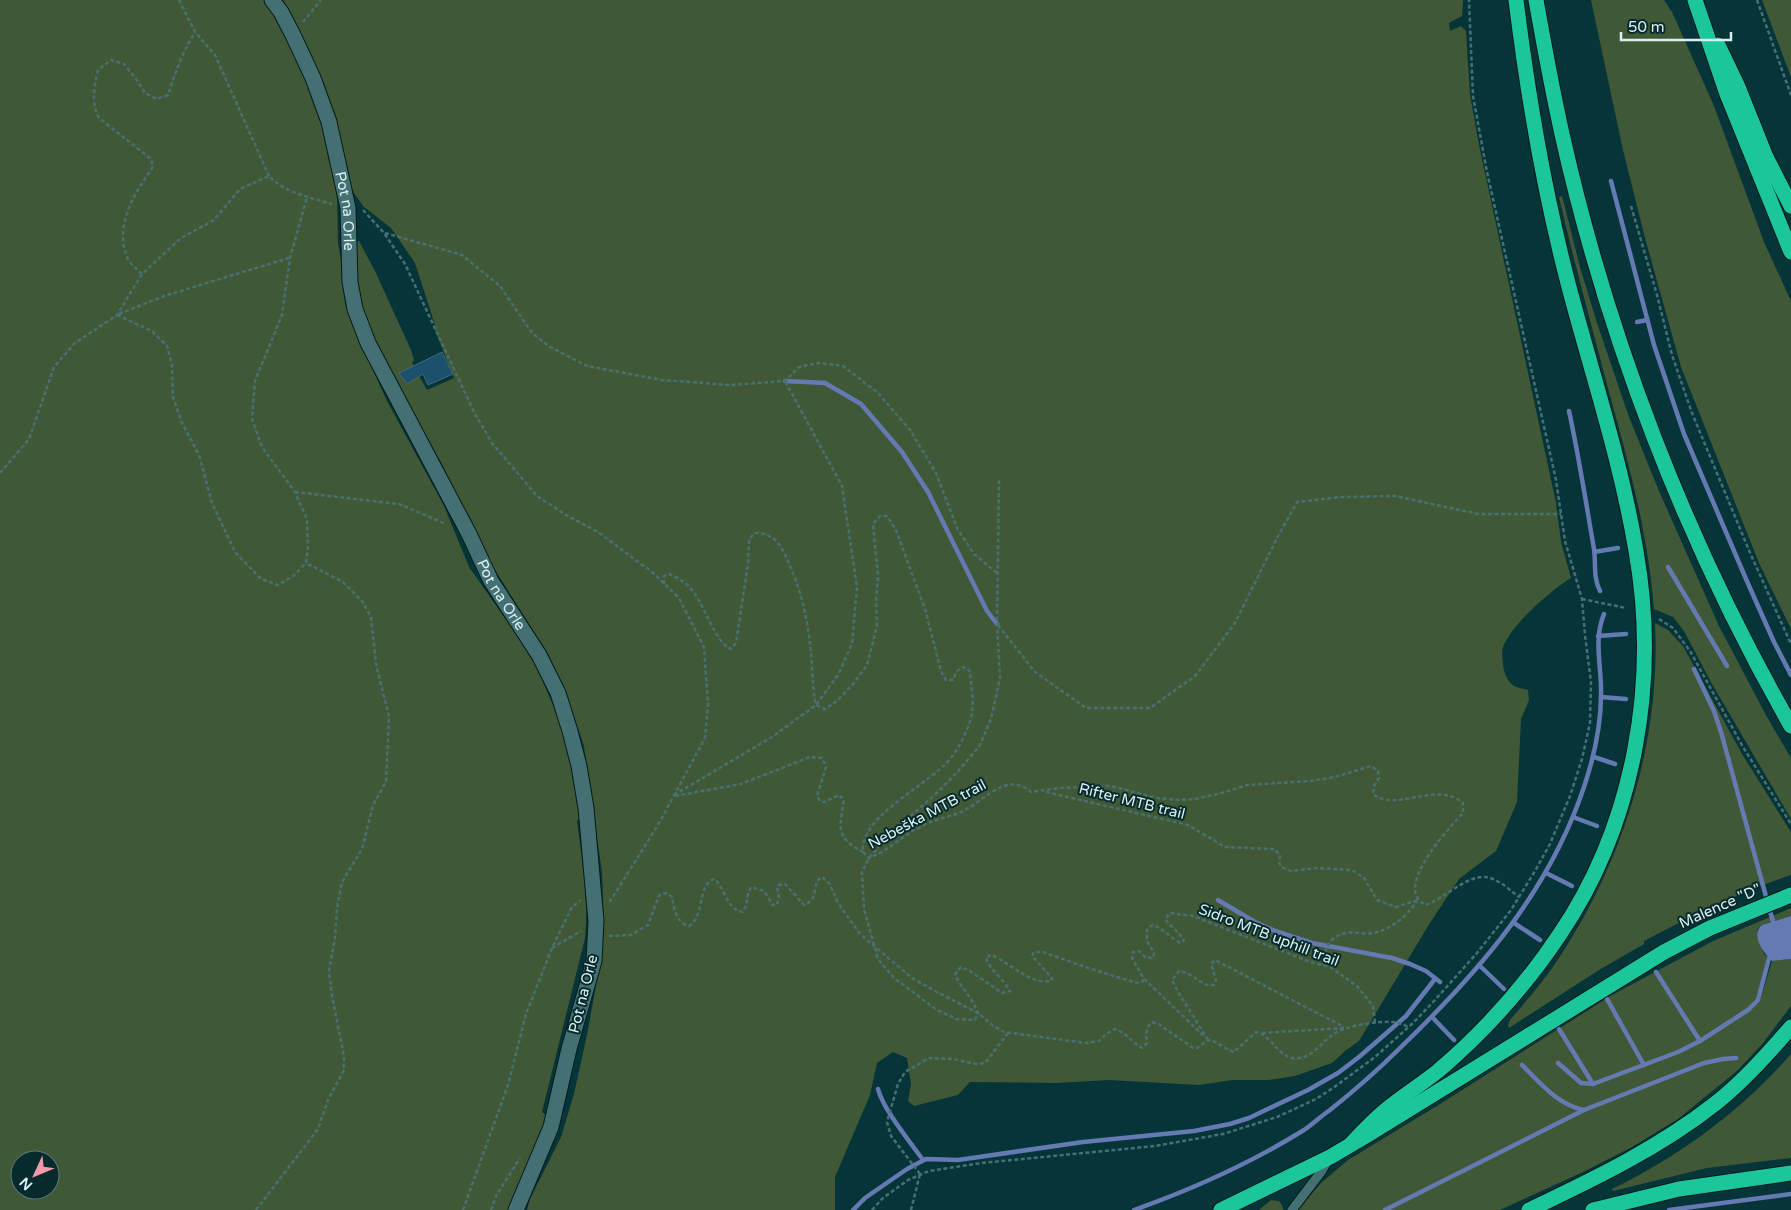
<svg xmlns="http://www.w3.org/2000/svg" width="1791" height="1210" font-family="'Varela Round',sans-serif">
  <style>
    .green { fill: #405835; fill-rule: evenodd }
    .water { fill: #657ab2 }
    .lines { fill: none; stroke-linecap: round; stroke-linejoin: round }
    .stream { stroke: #657ab2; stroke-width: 4.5 }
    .building { fill: #1b516c; stroke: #47677a }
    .lane-casing { stroke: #001b1d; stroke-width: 11 }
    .street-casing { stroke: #001b1d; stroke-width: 17 }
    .highway-casing { stroke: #001b1d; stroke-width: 17 }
    .path { stroke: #487072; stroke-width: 2.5; stroke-dasharray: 4 2.5; stroke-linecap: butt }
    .lane { stroke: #447073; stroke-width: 9 }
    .street { stroke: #447073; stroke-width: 15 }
    .highway { stroke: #1cc69b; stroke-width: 15 }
    .labels { text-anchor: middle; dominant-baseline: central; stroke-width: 4; stroke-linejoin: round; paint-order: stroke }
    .street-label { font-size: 15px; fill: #daf1f2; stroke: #072a2c }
  </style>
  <rect width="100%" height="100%" fill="#053538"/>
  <g class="green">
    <path d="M 0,0 L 264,0 L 285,30 L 318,103 L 337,190 L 338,243 L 344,277 L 345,304 L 354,329 L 387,401 L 444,506 L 469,567 L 533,658 L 560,722 L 572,758 L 581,817 L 577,821 C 582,860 589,899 585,938 L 542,1112 L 547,1116 L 513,1210 L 0,1210 ZM 20,1160 L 50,1160 L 50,1190 L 20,1190 Z"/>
    <path d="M 283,0 L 1463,0 L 1462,16 L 1449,23 L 1450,31 L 1461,26 L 1466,31 L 1470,95 L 1479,145 L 1556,503 L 1561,542 L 1571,578 C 1550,591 1512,624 1503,647 C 1501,652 1503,664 1504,670 C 1508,685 1514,687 1528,690 L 1529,700 L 1521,719 L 1517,802 L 1496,851 L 1459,879 L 1428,926 L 1359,1041 L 1345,1051 L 1332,1063 L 1295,1076 L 1268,1080 L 1232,1080 L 1199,1085 L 1109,1080 L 1057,1083 L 970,1082 L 958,1095 L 914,1106 L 908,1101 L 911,1084 L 907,1058 L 893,1052 L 877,1063 L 870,1095 L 835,1177 L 835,1210 L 527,1210 L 530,1199 L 561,1137 L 574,1094 L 588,1030 L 601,958 L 604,929 L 602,872 L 584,746 L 563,685 L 549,656 L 490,562 L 457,499 L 444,468 L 386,364 L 368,324 L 354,281 L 353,245 L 359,241 L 375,271 L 411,350 L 414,360 L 412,363 L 427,390 L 454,378 L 435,330 L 435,325 L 415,263 L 391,228 L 364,207 L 348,185 L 339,133 L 312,56 Z"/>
    <polygon points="1591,0 1664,0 1672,12 1714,106 1764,242 1791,301 1791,629 1759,563 1681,367 1645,238 1623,150"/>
    <polygon points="1762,0 1791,0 1791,77"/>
    <path d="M 1562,196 L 1580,267 L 1597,323 L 1629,417 L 1659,491 L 1719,626 L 1767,717 L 1791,758 L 1791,819 L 1712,684 L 1684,631 L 1673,617 L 1654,609 C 1648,533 1629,465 1609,392 C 1592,327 1574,262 1559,197 Z"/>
    <path d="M 1655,623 L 1668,630 L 1683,646 L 1742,754 L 1791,832 L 1791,875 C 1740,892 1692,916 1644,941 L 1644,944 L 1599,970 L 1509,1028 L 1508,1025 L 1510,1020 C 1526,1001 1543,982 1557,961 C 1623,862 1661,742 1655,623 Z"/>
    <polygon points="1791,908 1791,916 1762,925 1758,928 1757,932 1763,952 1767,957 1756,1001 1760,1001 1772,961 1791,959 1791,1006 1763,1043 1738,1070 1678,1119 1632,1147 1585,1171 1500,1210 1298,1210 1321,1183 1348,1160 1440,1104 1612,995 1713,941"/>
    <path d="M 1791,1054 L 1791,1158 L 1707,1168 L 1613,1191 L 1612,1189 C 1680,1156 1742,1110 1791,1054 Z"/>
    <polygon points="1271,1200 1279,1201 1282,1205 1283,1210 1259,1210"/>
  </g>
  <path class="water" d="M 1791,916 L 1791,959 L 1772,961 C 1763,953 1750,934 1762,925 Z"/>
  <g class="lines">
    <g class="stream">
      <polyline points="1611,181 1654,345 1684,434 1746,579 1774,642 1791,675"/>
      <polyline points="1637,322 1647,320"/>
      <polyline points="785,381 825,383 861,404 902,452 928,492 987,611 997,624"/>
      <path d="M 1569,411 C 1579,457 1586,503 1594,549 C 1596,563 1593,578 1600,591"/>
      <polyline points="1594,552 1618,548"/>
      <polyline points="1668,567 1727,666"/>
      <polyline points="1598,636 1626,634"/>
      <polyline points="1694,669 1714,711 1721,732 1767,900"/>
      <polyline points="1601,697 1626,699"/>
      <polyline points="1594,757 1615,764"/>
      <polyline points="1573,817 1597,826"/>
      <polyline points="1546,873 1572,886"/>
      <polyline points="1218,900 1255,922 1275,931 1312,943 1392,958 1410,964 1426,971 1440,982"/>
      <polyline points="1769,908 1773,921"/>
      <polyline points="1514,923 1540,940"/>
      <polyline points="1479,965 1504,989"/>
      <polyline points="1656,972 1700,1041"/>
      <polyline points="1607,999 1644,1065"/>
      <polyline points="1432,1017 1454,1040"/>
      <polyline points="1559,1029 1593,1084"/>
      <polyline points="1558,1063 1581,1083 1593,1084 1678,1052 1700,1041 1748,1010 1758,1000 1769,958"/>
      <path d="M 1522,1065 C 1540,1083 1558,1105 1584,1110"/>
      <path d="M 878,1089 C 883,1109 910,1142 923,1160"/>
      <polyline points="853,1210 865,1198 907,1169 926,1159 958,1160 1083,1142 1194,1131 1230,1124 1249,1118 1308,1090 1338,1073 1359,1057 1406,1016 1435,979"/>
      <path d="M 1134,1210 C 1193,1189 1251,1163 1304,1130 C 1313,1124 1321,1116 1330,1110 C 1355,1090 1378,1070 1400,1048 C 1479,972 1549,892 1584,787 C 1594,757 1601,727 1601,695 C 1602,668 1593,640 1604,614"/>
      <polyline points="1385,1210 1584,1110 1704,1063 1723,1059 1736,1058"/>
      <polyline points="1669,1210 1791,1194"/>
    </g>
  </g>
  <polygon class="building" points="442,352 453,374 428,385 423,374 407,384 399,373"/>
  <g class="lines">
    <g class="lane-casing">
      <polyline id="lane" points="1292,1210 1321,1172 1328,1160"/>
    </g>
    <g class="street-casing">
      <g id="street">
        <path id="s1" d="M 272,0 L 281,12 L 293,35 L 313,78 L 329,122 L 348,208 L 350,282 L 355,309 L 368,343 L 469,534 L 491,581 L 539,655 L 558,693 L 570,731 L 579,766 L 586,808 L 596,921 L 594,961 L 569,1049 L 551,1127 L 516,1210"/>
      </g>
    </g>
    <g class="highway-casing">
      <g id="highway">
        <path d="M 1536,0 C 1544,45 1552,89 1562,134 C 1608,340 1686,542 1791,726"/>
        <polyline points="1695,0 1727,94 1791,252"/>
        <polyline points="1718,45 1738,87 1766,157 1791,206"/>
        <path d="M 1351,1144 C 1364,1130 1377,1116 1392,1105 C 1407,1093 1423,1083 1438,1071 C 1485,1031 1526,985 1560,934 C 1635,823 1659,681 1636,551 C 1621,461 1592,374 1569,287 C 1544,192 1528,97 1516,0"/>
        <polyline points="1221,1210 1330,1157 1369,1134 1664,952 1710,928 1791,895"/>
        <path d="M 1529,1210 C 1594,1179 1659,1148 1716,1103 C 1744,1081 1768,1054 1791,1027"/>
        <polyline points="1593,1210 1679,1189 1791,1173"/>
      </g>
    </g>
    <g class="path">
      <polyline points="179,0 195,32 215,55 269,176"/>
      <polyline points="1757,0 1791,95"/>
      <polyline points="303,22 321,0"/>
      <polyline points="1631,206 1657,295 1672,355 1692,413 1751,555 1791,644"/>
      <polyline points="363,210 384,233 405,264 474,412 492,443 537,496 566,515 598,532 652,572 679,598 704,647 708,705 705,738 658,825 609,903"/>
      <polyline points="385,233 462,255 500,286 532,333 550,347 587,366 662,380 730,385 785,381 799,367 818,363 843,366 878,393 910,430 936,473 957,528 974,554 998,574"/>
      <path d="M 142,274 C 137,269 129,263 127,257 C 114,225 135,192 153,167 L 151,159 L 99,118 C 91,103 94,87 98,70 L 111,60 L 124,64 L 137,80 L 145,93 L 157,99 L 168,95 C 175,73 183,51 195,32"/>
      <polyline points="119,314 164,296 289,258"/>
      <polyline points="117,315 152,331 167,346 172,365 173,397 182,423 199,455 212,503 235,552 261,579 278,585 293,576 306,563 308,546 307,519 295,492 262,447 252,419 255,381 282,315 290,258 307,197"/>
      <path d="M 0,473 L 29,439 L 54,367 L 75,343 L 117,315 L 142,274 L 181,238 L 214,220 L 240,189 L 269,176 C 285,193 309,197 332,204"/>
      <path d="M 999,480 L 997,624 L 1000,678 L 991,719 L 980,745 L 961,768 L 939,791 L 887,837 L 869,858 L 862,872 L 864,909 L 878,959 L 894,978 L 937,1010 L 956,1019 L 975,1020 L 978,1013 C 973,999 962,989 955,975 L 957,971 L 961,967 L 970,971 L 1002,993 L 1010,991 C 1004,979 989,970 986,957 L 992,955 C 1010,963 1030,985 1051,981 L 1052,978 L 1032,956 L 1034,952 L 1043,952 L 1088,968 L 1137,983 L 1142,982 L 1144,979 L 1132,958 L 1133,952 L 1139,951 L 1145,957 L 1153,958 L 1154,953 L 1147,941 L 1147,930 L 1152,925 C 1163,928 1170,937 1180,943 L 1184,940 C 1178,931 1171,927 1165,919 L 1170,913 L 1193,916 L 1310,962 L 1330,967 L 1357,986 L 1373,1006 L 1375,1023"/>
      <polyline points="295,492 399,504 446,524"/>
      <path d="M 664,584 L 664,576 L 669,574 C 677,577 685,582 691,589 C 704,603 715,643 731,649 L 736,643 L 748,564 L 749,540 L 754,533 C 775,532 783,548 790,566 C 804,598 810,632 812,667 C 813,680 813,692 816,705 L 825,709 L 837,701 L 854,683 L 867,665 L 877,626 L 876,601 L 878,576 L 873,524 L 880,516 L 887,516 L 896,530 L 925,609 L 941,671 L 946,680 L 953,680 L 957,671 L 963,667 L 970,671 C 971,684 974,700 972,713 C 969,728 960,747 950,759 C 930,783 873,810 864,841 C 863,844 863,848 863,852 L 869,858 C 886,852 901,837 918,828 C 931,820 946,818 961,812 C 984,802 1006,770 1031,792 L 1059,788 L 1111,786 L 1157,798 L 1179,800 L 1195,799 L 1222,793 L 1247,785 L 1311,781 L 1335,777 L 1371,766 L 1378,771 L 1379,778 L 1374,786 L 1373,794 C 1397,813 1437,780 1463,803 L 1463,813 C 1450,827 1401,879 1419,900 C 1420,902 1423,903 1425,905 C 1446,899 1471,869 1493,879 C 1503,883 1511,891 1519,897"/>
      <polyline points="1582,599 1626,608"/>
      <polyline points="1659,619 1673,628 1690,651 1743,747 1791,824"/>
      <polyline points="998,625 1035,672 1086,708 1150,708 1195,676 1235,623 1277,538 1297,502 1340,497 1395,496 1478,514 1561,514"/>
      <polyline points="1046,792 1188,825 1225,847 1275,849 1280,856 1279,862 1281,867 1291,871 1317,868 1352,870 1364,878 1377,900 1396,907 1418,900"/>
      <polyline points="674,795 772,737 816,705 838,675 852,644 857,587 842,486 785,381"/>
      <path d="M 675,796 L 741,784 L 810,757 L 822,758 L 826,767 L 817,796 L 820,801 L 824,802 L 839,795 L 844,800 C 840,827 834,837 863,852"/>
      <path d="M 609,936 L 631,935 L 648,925 L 659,895 L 666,893 L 672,897 C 674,908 676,923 689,926 C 705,916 698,883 714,879 C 726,888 725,909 743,912 C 748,905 746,895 751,887 L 764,891 L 773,905 L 777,905 L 779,897 L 777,887 L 779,885 L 785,884 L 804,905 C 816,901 814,891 817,881 L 822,877 L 829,883 L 838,903 L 860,934 L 912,978 L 935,991 L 978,1013 L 992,1025 L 1004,1032 L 1086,1043 L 1099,1041 L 1106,1034 L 1115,1029 C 1127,1033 1131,1042 1142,1048 L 1147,1043 C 1146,1035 1145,1028 1152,1022 L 1160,1025 L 1193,1048 L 1197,1048 L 1208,1040 C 1218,1041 1224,1049 1234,1052 L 1256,1032 C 1273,1035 1279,1062 1300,1058 C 1313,1056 1321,1043 1331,1036 C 1345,1025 1376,1021 1394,1022 C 1399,1023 1404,1025 1409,1027"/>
      <polyline points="552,948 581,931"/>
      <path d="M 1323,965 C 1324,950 1329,936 1346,933 C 1355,931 1365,935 1374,933 C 1393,928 1406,917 1417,901"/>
      <polyline points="1144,979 1205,1037"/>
      <polyline points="1262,1033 1344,1028"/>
      <polyline points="1208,1040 1178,992 1172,980 1179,971 1187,973 1206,985 1214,985 1216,980 1211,964 1215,960 1344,1027"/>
      <polyline points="920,1174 891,1136 887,1122 898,1084 905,1072 929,1058 953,1059 976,1064 985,1063 1008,1033"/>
      <polyline points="256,1210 318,1129 328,1100 344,1070 344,1056 332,996 329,971 335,938 337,908 342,882 362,849 373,805 386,782 389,717 376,664 371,617 362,601 343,582 306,563"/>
      <polyline points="463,1210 508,1085 526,1014 552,948 572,907 581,900"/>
      <polyline points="491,1210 496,1196 520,1158"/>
      <polyline points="872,1210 883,1198 908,1180 929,1171 982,1163 1155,1146 1223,1134 1277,1117 1316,1099 1333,1088 1375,1057 1413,1023 1434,1001 1477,953 1511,910 1535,871 1550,844 1570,796 1582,759 1590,723 1591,682 1585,635 1582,599 1565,541 1556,480 1487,172 1473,96 1469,0"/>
      <polyline points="911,1210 920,1174"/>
    </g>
    <use href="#lane" class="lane"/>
    <use href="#street" class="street"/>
    <use href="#highway" class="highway"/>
  </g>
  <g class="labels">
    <g class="street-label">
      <text stroke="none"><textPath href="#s1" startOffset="226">Pot na Orle</textPath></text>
      <text stroke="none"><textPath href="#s1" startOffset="646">Pot na Orle</textPath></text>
      <text transform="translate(1132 801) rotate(14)">Rifter MTB trail</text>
      <text transform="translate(927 814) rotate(-28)">Nebeška MTB trail</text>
      <text transform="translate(1720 906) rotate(-24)">Malence "D"</text>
      <text transform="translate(1269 935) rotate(21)">Sidro MTB uphill trail</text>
      <text transform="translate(583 994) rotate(-76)">Pot na Orle</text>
    </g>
  </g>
  <g transform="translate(35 1175) rotate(226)"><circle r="24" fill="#072a2c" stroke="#5b7a7b"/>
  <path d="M0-4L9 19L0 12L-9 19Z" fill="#f29aac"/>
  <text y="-8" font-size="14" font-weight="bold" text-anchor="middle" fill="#daf1f2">N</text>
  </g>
  <path d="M1621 32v8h110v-8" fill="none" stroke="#daf1f2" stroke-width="2.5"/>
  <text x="1628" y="32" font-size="15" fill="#daf1f2" stroke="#072a2c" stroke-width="4" paint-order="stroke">50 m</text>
</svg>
